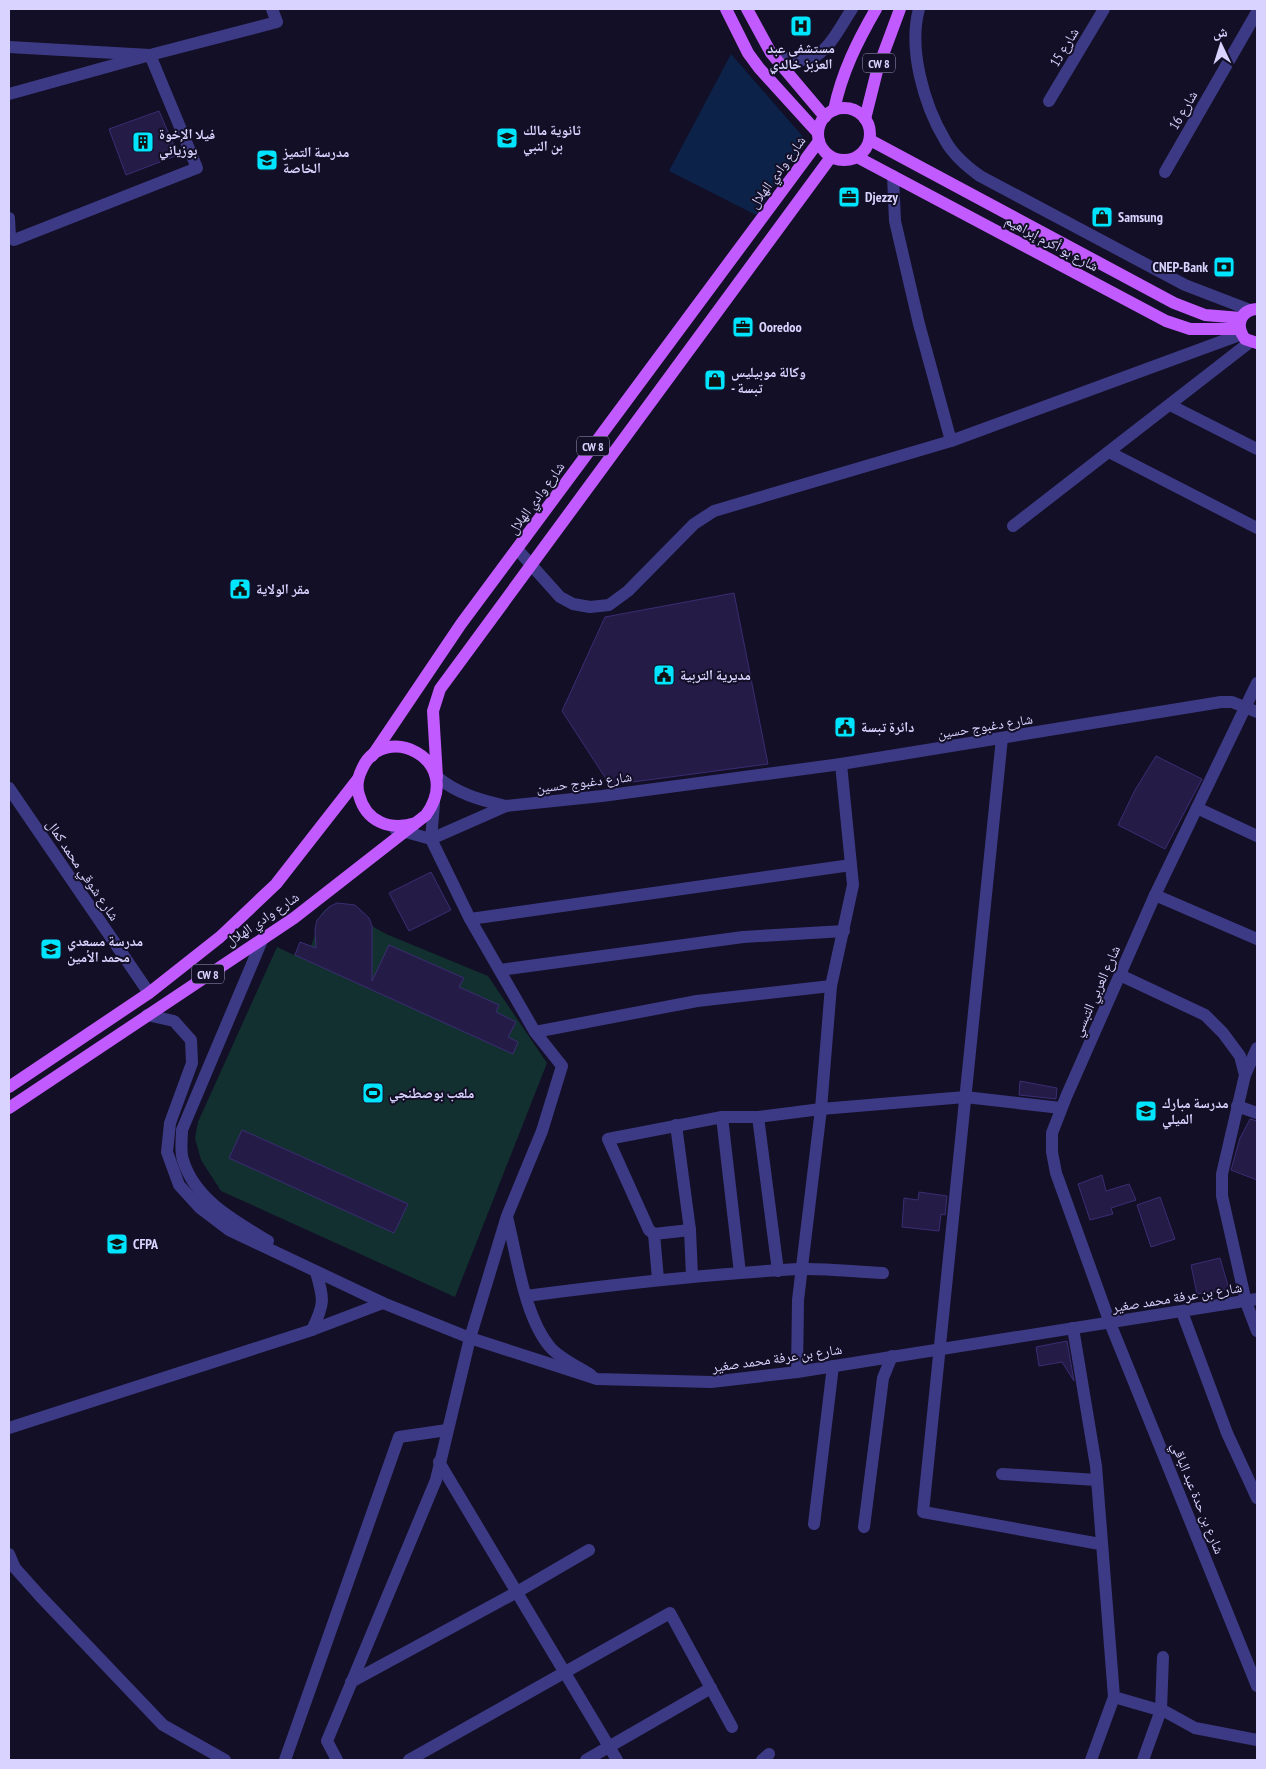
<svg xmlns="http://www.w3.org/2000/svg" width="1266" height="1769" font-family="'PT Sans Narrow','Noto Naskh Arabic',sans-serif">
  <style>
    .green { fill: #12302f }
    .water { fill: #0c2248 }
    .building { fill: #241b47; stroke: #3b2d73 }
    .lines { fill: none; stroke-linecap: round; stroke-linejoin: round }
    .minor { stroke: #3d3a85; stroke-width: 12 }
    .tertiary { stroke: #3d3a85; stroke-width: 12 }
    .primary { stroke: #c25bff; stroke-width: 12 }
    .labels { text-anchor: middle; dominant-baseline: central; stroke-width: 4; stroke-linejoin: round; paint-order: stroke }
    .shield { fill: #130f26; stroke: #9e99be; stroke-width: 1 }
    .shield-label { font-size: 12px; font-weight: bold; fill: #d9d4ff }
    .street-label { font-size: 14px; fill: #d9d4ff; stroke: #130f26 }
    .poi-label { font-size: 14px; font-weight: bold; fill: #d9d4ff; stroke: #130f26; text-anchor: start }
  </style>
  <rect width="100%" height="100%" fill="#130f26"/>
  <path class="green" d="M 337,903 C 355,903 366,910 372,926 L 386,934 L 488,976 L 547,1063 L 455,1297 L 221,1191 L 201,1160 L 195,1138 L 198,1122 L 277,947 L 294,955 L 300,942 L 311,946 C 320,926 312,913 337,903 Z"/>
  <polygon class="water" points="731,54 805,139 756,215 669,171"/>
  <g class="building">
    <polygon points="159,111 178,155 126,175 109,129"/>
    <polygon points="734,593 768,764 610,785 562,711 605,617"/>
    <polygon points="1156,756 1202,779 1165,849 1118,825 1135,790"/>
    <polygon points="431,872 451,910 409,931 389,893"/>
    <polygon points="337,903 355,905 369,918 372,926 372,981 389,945 464,978 459,987 499,1005 496,1012 516,1022 508,1037 518,1042 513,1054 295,955 300,942 316,948 315,929 317,920 329,907"/>
    <polygon points="1020,1081 1057,1088 1056,1099 1019,1095"/>
    <polygon points="1250,1119 1257,1121 1257,1180 1231,1170 1240,1138"/>
    <polygon points="242,1130 408,1204 394,1233 229,1158"/>
    <polygon points="1102,1175 1106,1191 1129,1184 1136,1200 1111,1208 1113,1214 1090,1220 1078,1184"/>
    <polygon points="919,1192 947,1196 945,1215 941,1214 939,1231 902,1227 904,1198 918,1200"/>
    <polygon points="1160,1197 1175,1239 1151,1247 1137,1205"/>
    <polygon points="1220,1258 1229,1289 1197,1294 1191,1265"/>
    <polygon points="1067,1341 1074,1381 1062,1362 1039,1366 1036,1347"/>
  </g>
  <g class="lines">
    <g class="minor">
      <path d="M 919,9 C 908,49 924,105 945,140 C 953,155 966,166 980,176 L 1185,285 L 1250,310"/>
      <polyline points="9,47 150,55 277,22 272,9"/>
      <path d="M 771,53 C 819,75 829,44 852,9"/>
      <polyline points="9,94 150,55 197,168 14,240 10,237 9,218"/>
      <polyline points="1049,101 1104,9"/>
      <polyline points="1165,172 1257,12"/>
      <polyline points="893,176 895,221 919,324 951,441"/>
      <polyline points="1170,405 1257,449"/>
      <polyline points="1109,452 1257,528"/>
      <polyline points="1013,526 1250,342"/>
      <polyline points="517,549 560,597 573,604 590,607 609,605 628,591 694,524 714,511 951,441 1242,334"/>
      <polyline points="1002,738 923,1512 1100,1544"/>
      <polyline points="9,788 149,993"/>
      <polyline points="1197,808 1257,836"/>
      <polyline points="1155,895 1257,939"/>
      <polyline points="470,919 851,865"/>
      <polyline points="500,970 743,937 844,931"/>
      <polyline points="1120,975 1205,1015 1223,1033 1240,1056 1245,1075 1222,1174 1222,1196 1246,1302 1257,1331"/>
      <polyline points="535,1032 697,1001 831,986"/>
      <polyline points="1245,1075 1257,1048"/>
      <polyline points="1237,1106 1257,1113"/>
      <polyline points="722,1117 740,1273"/>
      <polyline points="758,1117 778,1271"/>
      <polyline points="676,1125 690,1230 692,1276"/>
      <path d="M 507,1217 C 517,1256 524,1316 550,1347 C 559,1358 579,1367 591,1375"/>
      <polyline points="654,1234 649,1230 608,1139 722,1117 758,1117 821,1109 965,1097 1061,1108"/>
      <polyline points="658,1279 654,1234 690,1230"/>
      <path d="M 526,1296 C 617,1284 708,1274 799,1269 C 827,1268 855,1272 883,1273"/>
      <polyline points="1182,1312 1227,1433 1257,1498"/>
      <polyline points="1073,1328 1096,1466 1114,1697 1091,1760"/>
      <path d="M 312,1330 C 325,1303 324,1300 316,1272"/>
      <polyline points="797,1372 798,1300 821,1109 831,986 853,885 841,764"/>
      <polyline points="9,1428 312,1330 383,1303"/>
      <polyline points="439,1462 617,1760"/>
      <polyline points="1002,1474 1097,1480"/>
      <polyline points="814,1524 833,1366"/>
      <polyline points="864,1527 883,1378 892,1356"/>
      <polyline points="9,1554 15,1568 40,1596 163,1725 225,1760"/>
      <polyline points="351,1682 517,1592 589,1550"/>
      <polyline points="1114,1697 1166,1712 1195,1728 1257,1740"/>
      <polyline points="285,1760 399,1437 447,1430"/>
      <polyline points="337,1760 327,1741 436,1480 470,1338 507,1216 542,1131 562,1066 535,1032 470,919 431,839 434,804"/>
      <polyline points="409,1760 670,1613 732,1727"/>
      <polyline points="586,1760 711,1688"/>
      <polyline points="762,1760 769,1754"/>
      <polyline points="1143,1760 1161,1710 1163,1657"/>
    </g>
    <g class="tertiary">
      <polyline points="1257,683 1155,895 1066,1097 1052,1133 1052,1152 1056,1173 1110,1323 1257,1686"/>
      <path d="M 437,777 C 458,794 480,800 506,806"/>
      <polyline points="395,829 431,839 506,806 602,796 841,764 1221,702 1232,702 1257,712"/>
      <path d="M 263,938 L 182,1130 C 182,1139 180,1151 183,1160 C 195,1200 235,1221 268,1241"/>
      <polyline points="147,1015 174,1021 191,1040 192,1063 170,1123 167,1152 179,1185 200,1208 229,1230 383,1303 470,1338 597,1379 711,1382 797,1372 1257,1299"/>
    </g>
    <g class="primary">
      <polyline points="726,9 748,53 759,68 818,133"/>
      <polyline points="747,9 771,53 825,117"/>
      <circle cx="844" cy="134" r="26"/>
      <path d="M 834,110 C 842,72 857,42 876,9"/>
      <polyline points="865,119 877,71 900,9"/>
      <polyline points="870,140 1174,303 1205,315 1241,318"/>
      <polyline points="857,157 1166,321 1190,329 1240,329"/>
      <path d="M 1257,309 C 1240,310 1235,326 1245,339 L 1257,343"/>
      <polyline points="372,756 461,624 819,141"/>
      <polyline points="437,777 433,711 440,689 831,157"/>
      <polyline points="9,1087 149,993 220,937 276,884 358,779"/>
      <path d="M 9,1108 L 294,918 L 426,815 C 466,759 383,720 362,769 C 358,777 356,786 359,795 C 366,822 390,831 416,823"/>
    </g>
  </g>
  <defs>
    <g id="hospital-square" transform="scale(1.125)"><rect x="-9" y="-9" width="18" height="18" rx="4" fill="#00e5ff" stroke="#130f26"/><path d="M-5-5h3v3.5h4V-5h3V5h-3V1.5h-4V5h-3Z" fill="#111"/></g>
    <g id="school-square" transform="scale(1.125)"><rect x="-9" y="-9" width="18" height="18" rx="4" fill="#00e5ff" stroke="#130f26"/><path d="M0-5L7-2L0 1L-7-2ZM-4 1L0 2.5L4 1V4Q0 6-4 4Z" fill="#111"/></g>
    <g id="building-square" transform="scale(1.125)"><rect x="-9" y="-9" width="18" height="18" rx="4" fill="#00e5ff" stroke="#130f26"/><path d="M-4-6H4V6H1V3H-1V6H-4ZM-2.5-4.3h1.7v1.8h-1.7ZM.8-4.3h1.7v1.8H.8ZM-2.5-1h1.7V.8h-1.7ZM.8-1h1.7V.8H.8Z" fill="#111"/></g>
    <g id="office-square" transform="scale(1.125)"><rect x="-9" y="-9" width="18" height="18" rx="4" fill="#00e5ff" stroke="#130f26"/><path d="M-6-3h4V-5.5h4V-3h4V5H-6ZM-1-4.5V-3h2v-1.5ZM-6 0V1H6V0Z" fill="#111"/></g>
    <g id="shop-square" transform="scale(1.125)"><rect x="-9" y="-9" width="18" height="18" rx="4" fill="#00e5ff" stroke="#130f26"/><path d="M-5-2.5h2.3a2.7 3.5 0 0 1 5.4 0H5L5.5 6h-11ZM-1.5-2.5h3a1.5 2.3 0 0 0-3 0Z" fill="#111"/></g>
    <g id="bank-square" transform="scale(1.125)"><rect x="-9" y="-9" width="18" height="18" rx="4" fill="#00e5ff" stroke="#130f26"/><path d="M-6-4H6V4H-6ZM0-2.3a2.3 2.3 0 1 0 0 4.6a2.3 2.3 0 1 0 0-4.6Z" fill="#111"/></g>
    <g id="civic-square" transform="scale(1.125)"><rect x="-9" y="-9" width="18" height="18" rx="4" fill="#00e5ff" stroke="#130f26"/><path d="M-.6-6.5H3V-4.5H.6V-3L4-1V1h2V6H-6V1h2V-1L-.6-3ZM-1.2 2.5V6h2.4V2.5Z" fill="#111"/></g>
    <g id="stadium-square" transform="scale(1.125)"><rect x="-9" y="-9" width="18" height="18" rx="4" fill="#00e5ff" stroke="#130f26"/><path d="M0-5a6.5 5 0 1 0 0 10a6.5 5 0 1 0 0-10ZM-3.5-1.8h7v3.6h-7Z" fill="#111"/></g>
    <g id="university-square" transform="scale(1.125)"><rect x="-9" y="-9" width="18" height="18" rx="4" fill="#00e5ff" stroke="#130f26"/><path d="M0-5L7-2L0 1L-7-2ZM-4 1L0 2.5L4 1V4Q0 6-4 4Z" fill="#111"/></g>
  </defs>
  <g fill-rule="evenodd">
    <use href="#hospital-square" x="801" y="26"/>
    <use href="#school-square" x="507" y="138"/>
    <use href="#building-square" x="143" y="142"/>
    <use href="#school-square" x="267" y="160"/>
    <use href="#office-square" x="849" y="197"/>
    <use href="#shop-square" x="1102" y="217"/>
    <use href="#bank-square" x="1224" y="267"/>
    <use href="#office-square" x="743" y="327"/>
    <use href="#shop-square" x="715" y="380"/>
    <use href="#civic-square" x="240" y="589"/>
    <use href="#civic-square" x="664" y="675"/>
    <use href="#civic-square" x="845" y="727"/>
    <use href="#school-square" x="51" y="949"/>
    <use href="#stadium-square" x="373" y="1093"/>
    <use href="#school-square" x="1146" y="1111"/>
    <use href="#university-square" x="117" y="1244"/>
  </g>
  <g class="labels">
    <g class="shield">
      <rect x="863" y="53.5" width="32" height="19" rx="4"/>
      <rect x="577" y="436.5" width="32" height="19" rx="4"/>
      <rect x="192" y="964.5" width="32" height="19" rx="4"/>
    </g>
    <g class="shield-label">
      <text x="879" y="63">CW 8</text>
      <text x="593" y="446">CW 8</text>
      <text x="208" y="974">CW 8</text>
    </g>
    <g class="street-label">
      <text transform="translate(1064 47) rotate(-59)">شارع 15</text>
      <text transform="translate(1183 110) rotate(-60)">شارع 16</text>
      <text transform="translate(777 172) rotate(-54)">شارع وادي الهلال</text>
      <text transform="translate(1052 243) rotate(28)">شارع بو أكرم إبراهيم</text>
      <text transform="translate(536 498) rotate(-54)">شارع وادي الهلال</text>
      <text transform="translate(985 726) rotate(-9)">شارع دغبوج حسين</text>
      <text transform="translate(584 782) rotate(-7)">شارع دغبوج حسين</text>
      <text transform="translate(83 870) rotate(56)">شارع شوقي محمد كمال</text>
      <text transform="translate(262 919) rotate(-34)">شارع وادي الهلال</text>
      <text transform="translate(1096 991) rotate(-66)">شارع العربي التبسي</text>
      <text transform="translate(1177 1297) rotate(-9)">شارع بن عرفة محمد صغير</text>
      <text transform="translate(777 1358) rotate(-8)">شارع بن عرفة محمد صغير</text>
      <text transform="translate(1198 1498) rotate(68)">شارع بن حدة عبد الباقي</text>
    </g>
    <g class="poi-label">
      <text x="801" y="48" text-anchor="middle">مستشفى عبد<tspan x="801" dy="16">العزبز خالدي</tspan></text>
      <text x="523" y="130">ثانوية مالك<tspan x="523" dy="16">بن النبي</tspan></text>
      <text x="159" y="134">فيلا الإخوة<tspan x="159" dy="16">بوزياني</tspan></text>
      <text x="283" y="152">مدرسة التميز<tspan x="283" dy="16">الخاصة</tspan></text>
      <text x="865" y="197">Djezzy</text>
      <text x="1118" y="217">Samsung</text>
      <text x="1208" y="267" text-anchor="end">CNEP-Bank</text>
      <text x="759" y="327">Ooredoo</text>
      <text x="731" y="372">وكالة موبيليس<tspan x="731" dy="16">- تبسة</tspan></text>
      <text x="256" y="589">مقر الولاية</text>
      <text x="680" y="675">مديرية التربية</text>
      <text x="861" y="727">دائرة تبسة</text>
      <text x="67" y="941">مدرسة مسعدي<tspan x="67" dy="16">محمد الأمين</tspan></text>
      <text x="389" y="1093">ملعب بوصطنجي</text>
      <text x="1162" y="1103">مدرسة مبارك<tspan x="1162" dy="16">الميلي</tspan></text>
      <text x="133" y="1244">CFPA</text>
    </g>
  </g>
  <rect width="1266" height="1769" fill="none" stroke="#d9d4ff" stroke-width="20"/>
  <g transform="translate(1221 45) rotate(356)" stroke="#130f26" stroke-width="4" paint-order="stroke">
  <path d="M0-4L9 19L0 12L-9 19Z" fill="#d9d4ff"/>
  <text y="-8" font-size="14" font-weight="bold" text-anchor="middle" fill="#d9d4ff">ش</text>
  </g>
</svg>
